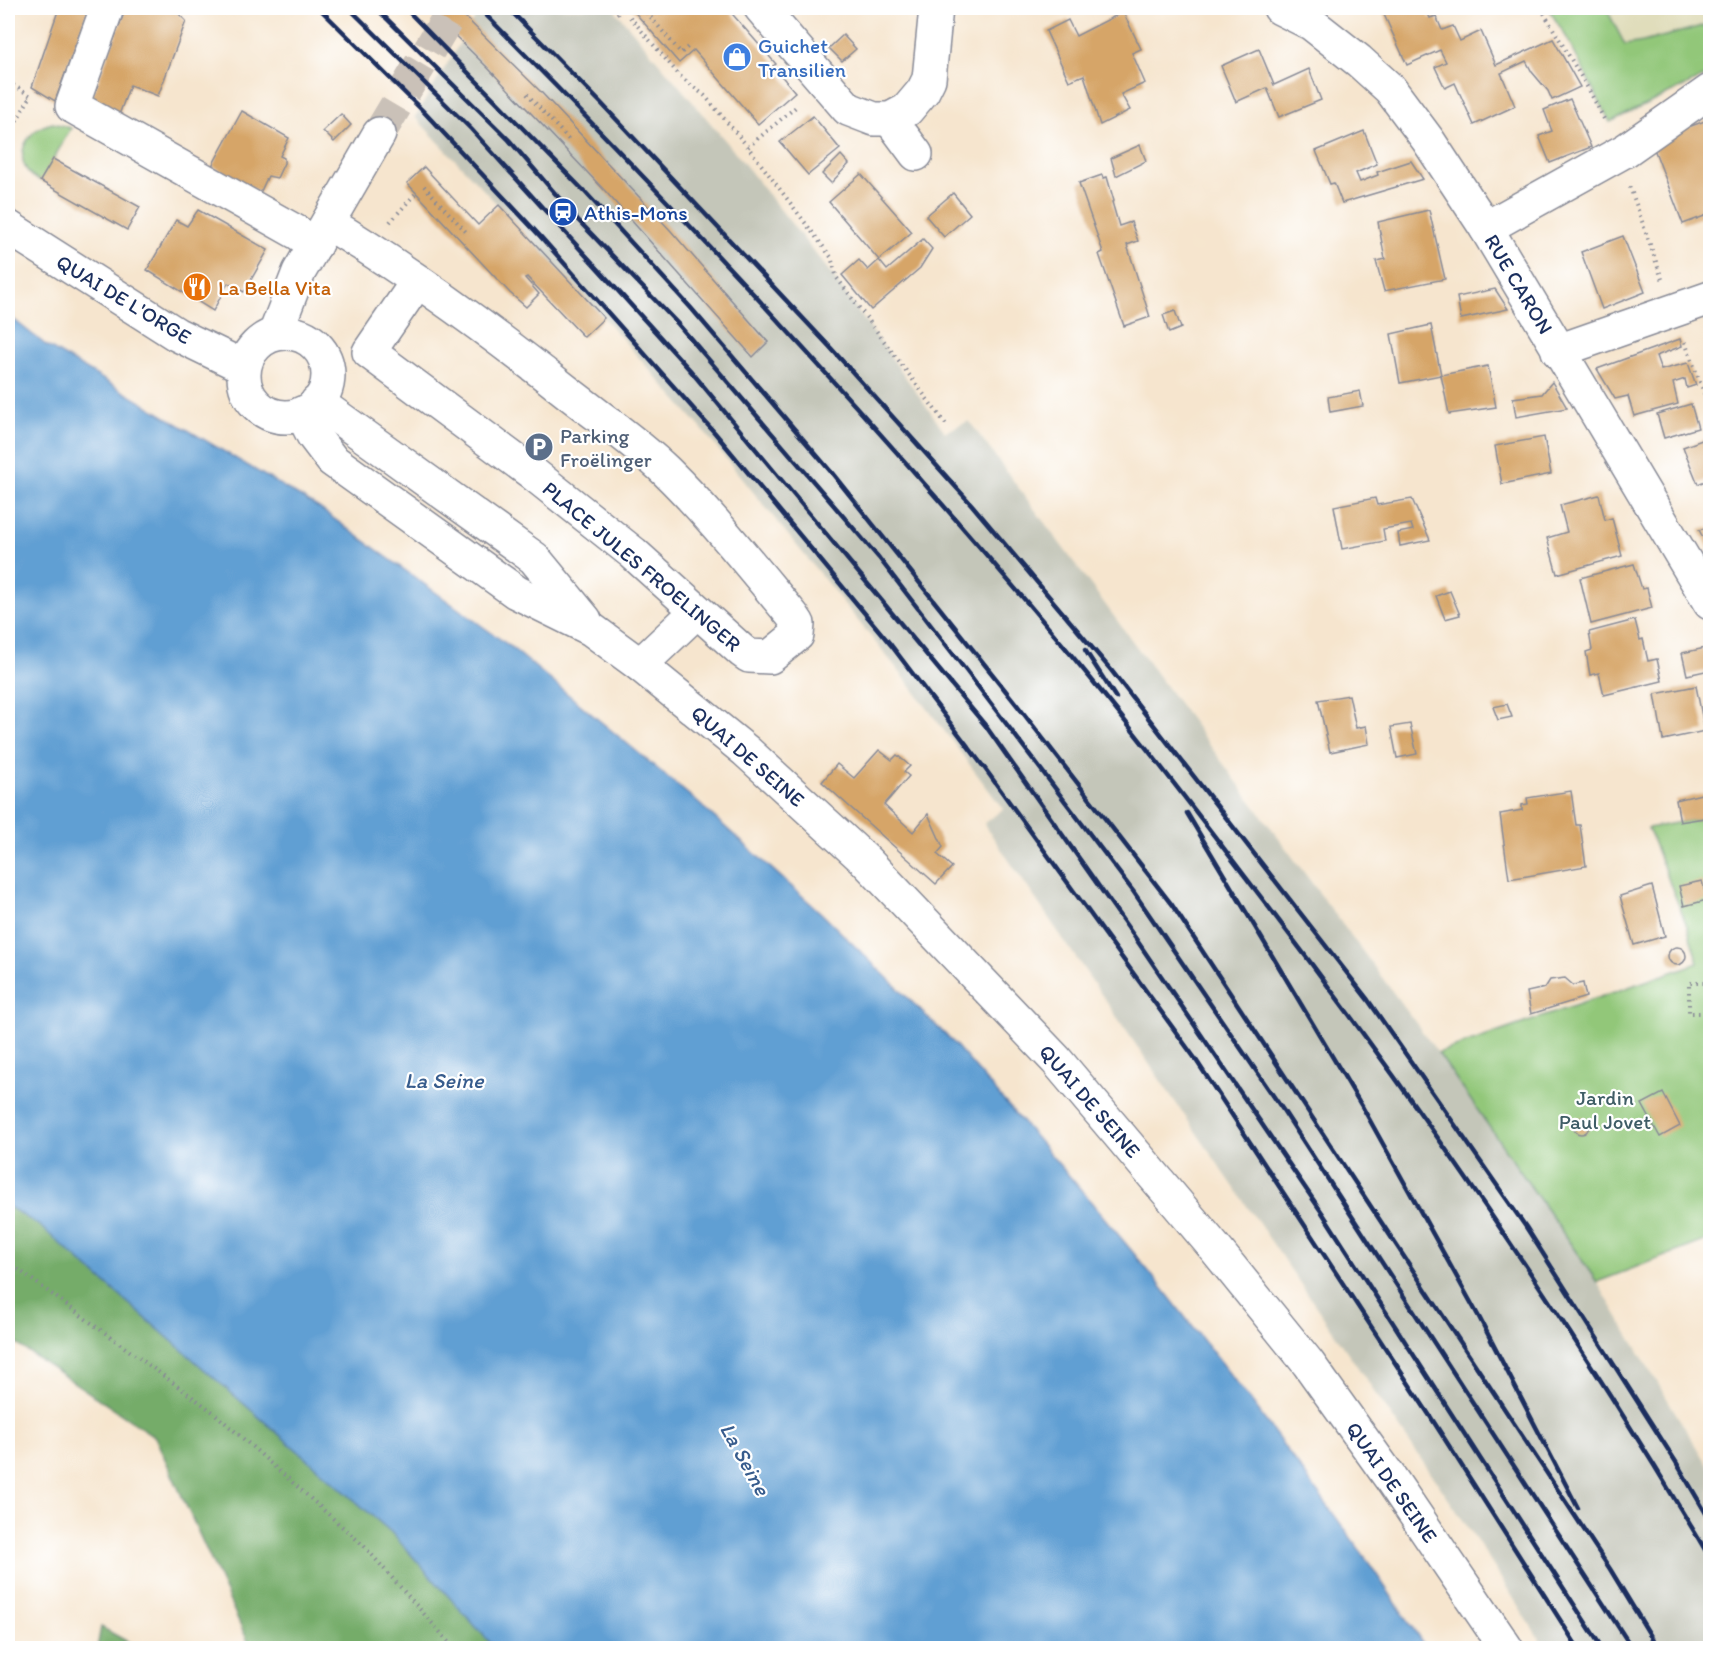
<svg xmlns="http://www.w3.org/2000/svg" width="1718" height="1656" font-family="Itim,sans-serif">
  <style>
    .built { fill: #e0ddbb }
    .industrial { fill: #c4c6b9 }
    .green { fill: #92c779; stroke: #567b6c; stroke-width: 1.5 }
    .forest { fill: #75ac69; stroke: #486e64; stroke-width: 1.5 }
    .water { fill: #619fd3; stroke: #3e6798; stroke-width: 1.5 }
    .building { fill: #d6a568 }
    .lines { fill: none; stroke-linecap: round; stroke-linejoin: round }
    .minor-tunnel { stroke: #cac1b8; stroke-width: 33; stroke-dasharray: 33 16; stroke-linecap: butt }
    .minor-casing { stroke: #888a96; stroke-width: 36 }
    .major-casing { stroke: #888a96; stroke-width: 36 }
    .path { stroke: #888a96; stroke-width: 4; stroke-dasharray: 1.5 4.5; stroke-linecap: butt }
    .minor { stroke: #fff; stroke-width: 33 }
    .major { stroke: #fff; stroke-width: 33 }
    .rail { stroke: #1b2f5e; stroke-width: 4.5 }
    .labels { text-anchor: middle; dominant-baseline: central; stroke-width: 4.5; stroke-linejoin: round; paint-order: stroke }
    .shop-label { font-size: 21px; fill: #366cbe; stroke: #fff; text-anchor: start }
    .transit-label { font-size: 21px; fill: #164399; stroke: #fff; text-anchor: start }
    .street-label { font-size: 21px; fill: #1b2f5e; stroke: #fff }
    .food-label { font-size: 21px; fill: #c56008; stroke: #fff; text-anchor: start }
    .service-label { font-size: 21px; fill: #4e5e75; stroke: #fff; text-anchor: start }
    .park-label { font-size: 21px; fill: #3f5d66; stroke: #fff }
    .water-label { font-size: 22px; font-style: italic; fill: #375c8d; stroke: #fff }
  </style>
  <rect width="100%" height="100%" fill="#fff"/>
  <filter id="ink" filterUnits="userSpaceOnUse"><feTurbulence type="fractalNoise" baseFrequency=".0167" numOctaves="2"/><feDisplacementMap in="SourceGraphic" scale="12" xChannelSelector="R" yChannelSelector="G"/><feConvolveMatrix kernelMatrix="1 2 1 2 8 2 1 2 1" color-interpolation-filters="sRGB"/></filter>
  <filter id="wash" filterUnits="userSpaceOnUse"><feTurbulence type="fractalNoise" baseFrequency=".008" numOctaves="4" result="noise"/><feDisplacementMap in="SourceGraphic" scale="24" xChannelSelector="R" yChannelSelector="G"/><feGaussianBlur stdDeviation="1.35" result="paint"/><feColorMatrix in="noise" values="0 0 0 0 0 0 0 0 0 0 0 0 0 0 0 0 0 1.4 0 .05"/><feComposite in="paint" operator="in"/></filter>
  <g filter="url(#wash)">
    <rect width="100%" height="100%" fill="#f6e5ce"/>
    <polygon class="built" points="1548,8 1710,8 1710,74 1610,122 1567,38"/>
    <polygon class="industrial" points="481,8 613,8 735,152 829,271 945,432 969,421 1438,1053 1597,1282 1710,1470 1710,1648 1545,1648 1476,1539 984,824 1003,809 903,676 701,428 604,318 415,117"/>
    <g class="green">
      <polygon points="1548,8 1606,8 1625,45 1643,42 1710,24 1710,74 1610,122 1567,38"/>
      <path d="M 53,123 L 71,128 L 41,181 C 10,168 21,129 53,123 Z"/>
      <polygon points="1710,817 1710,1239 1597,1282 1438,1053 1698,963 1687,926 1648,828"/>
    </g>
    <g class="forest">
      <polygon points="8,1206 40,1226 391,1532 495,1648 251,1648 155,1437 8,1338"/>
      <polygon points="101,1627 139,1648 97,1648"/>
    </g>
    <polygon class="water" points="8,315 47,346 319,508 511,647 695,800 820,912 952,1041 1077,1185 1156,1280 1254,1405 1367,1560 1426,1648 495,1648 391,1532 40,1226 8,1206"/>
    <g id="blocks">
      <g class="building">
        <polygon points="59,8 89,8 55,101 32,87"/>
        <polygon points="126,8 173,8 186,21 158,96 130,85 119,115 91,99"/>
        <polygon points="427,8 456,8 541,92 671,231 768,342 753,357 606,192 488,68"/>
        <polygon points="631,8 657,8 660,11 664,8 727,8 776,64 773,66 795,92 758,124 694,50 679,63"/>
        <polygon points="1381,8 1425,8 1430,18 1436,16 1442,30 1453,26 1460,41 1481,31 1496,65 1553,39 1580,87 1552,100 1548,91 1532,72 1526,61 1501,73 1515,106 1474,125 1455,83 1445,88 1435,67 1446,62 1440,50 1407,65"/>
        <polygon points="1123,12 1141,49 1132,53 1145,83 1121,94 1130,110 1100,125 1084,75 1069,81 1046,31 1068,20 1076,36"/>
        <polygon points="843,35 856,49 842,61 829,48"/>
        <polygon points="1259,49 1274,85 1309,69 1321,100 1279,117 1267,88 1236,102 1221,66"/>
        <polygon points="1570,99 1591,147 1550,163 1539,136 1552,131 1544,110"/>
        <polygon points="242,111 289,138 280,156 284,158 284,163 277,178 268,176 260,193 212,166"/>
        <polygon points="341,114 351,125 334,142 323,131"/>
        <polygon points="813,116 840,149 808,175 780,142"/>
        <polygon points="1710,119 1710,214 1683,224 1651,141"/>
        <polygon points="1364,131 1377,164 1356,173 1360,182 1378,175 1377,172 1411,161 1423,179 1342,203 1334,183 1330,184 1316,151"/>
        <polygon points="1140,145 1146,161 1116,176 1111,158"/>
        <polygon points="841,155 849,164 831,183 822,174"/>
        <polygon points="53,159 140,207 127,230 40,181"/>
        <polygon points="424,167 478,225 499,205 604,318 584,337 527,277 525,278 539,294 526,307 510,293 407,183"/>
        <polygon points="861,174 912,232 879,260 829,202"/>
        <polygon points="1102,175 1103,178 1107,177 1114,201 1112,202 1119,226 1131,222 1138,241 1127,245 1150,317 1124,326 1099,254 1103,252 1079,183"/>
        <polygon points="953,193 970,214 944,237 926,216"/>
        <polygon points="198,210 268,250 244,292 228,283 213,311 147,270 176,220 187,226"/>
        <polygon points="1429,210 1445,279 1384,291 1376,261 1385,259 1378,222"/>
        <polygon points="1623,236 1645,292 1602,309 1581,252"/>
        <polygon points="923,239 932,249 920,268 871,310 842,275 859,260 868,270 879,260 887,270"/>
        <polygon points="1495,289 1508,309 1461,319 1457,297"/>
        <polygon points="1175,311 1181,328 1169,333 1163,315"/>
        <polygon points="1431,325 1441,375 1400,383 1391,334"/>
        <polygon points="1680,339 1682,346 1656,356 1661,370 1688,363 1696,385 1687,388 1685,379 1673,383 1678,404 1634,416 1628,396 1615,399 1597,369"/>
        <polygon points="1488,366 1496,407 1449,414 1441,375"/>
        <polygon points="1552,382 1567,408 1516,417 1513,398 1542,394"/>
        <polygon points="1360,391 1363,406 1330,412 1328,397"/>
        <polygon points="1691,404 1698,428 1664,438 1657,414"/>
        <polygon points="1544,437 1551,474 1502,484 1495,446"/>
        <polygon points="1710,437 1710,479 1698,484 1683,447"/>
        <polygon points="1599,495 1605,520 1612,518 1622,556 1557,574 1547,538 1567,532 1560,505"/>
        <polygon points="1375,498 1377,505 1412,499 1430,540 1400,546 1398,533 1413,530 1411,524 1383,529 1385,541 1342,549 1334,506"/>
        <polygon points="1710,527 1710,550 1699,530"/>
        <polygon points="1634,564 1642,589 1647,588 1652,608 1591,624 1580,578"/>
        <polygon points="1450,591 1460,615 1445,619 1436,596"/>
        <polygon points="1635,620 1640,640 1643,639 1648,661 1657,659 1662,681 1604,695 1599,673 1590,675 1586,652 1592,650 1589,632"/>
        <polygon points="1710,647 1710,670 1687,675 1682,653"/>
        <polygon points="1696,686 1705,731 1663,740 1655,694"/>
        <polygon points="1349,695 1356,728 1366,726 1369,744 1330,752 1318,700"/>
        <polygon points="1507,704 1512,717 1498,720 1493,707"/>
        <polygon points="1410,724 1417,754 1397,758 1391,727"/>
        <polygon points="879,750 892,760 897,755 910,766 904,772 909,776 884,805 913,832 928,814 943,847 937,854 952,867 936,884 822,782 837,764 854,778"/>
        <polygon points="1571,791 1576,825 1580,825 1586,866 1509,879 1500,814 1522,810 1522,805 1528,804 1527,798"/>
        <polygon points="1710,792 1710,817 1680,822 1676,800"/>
        <polygon points="1702,881 1707,900 1684,906 1679,886"/>
        <polygon points="1652,886 1665,936 1634,945 1620,896"/>
        <circle cx="1677" cy="956" r="9"/>
        <polygon points="1565,978 1573,985 1583,983 1586,997 1531,1014 1527,992 1545,988 1550,980"/>
        <polygon points="1663,1093 1680,1126 1660,1137 1642,1104"/>
        <circle cx="1581" cy="1126" r="8"/>
      </g>
    </g>
  </g>
  <g filter="url(#ink)">
    <use href="#blocks" fill-opacity="0" stroke="#888a96" stroke-width="1.5"/>
    <g class="lines">
      <polyline class="minor-tunnel" points="379,134 454,8"/>
      <g class="minor-casing">
        <g id="minor">
          <polyline points="107,8 72,106 298,233 315,245"/>
          <polyline points="761,8 848,109 874,119 890,119 907,110 923,91 929,79 936,8"/>
          <polyline points="1280,8 1312,24 1359,61 1390,89 1428,140 1486,228 1710,603"/>
          <polyline points="890,119 916,154"/>
          <path d="M 328,223 C 411,273 490,331 566,391 C 599,417 635,441 666,471 C 711,515 751,566 792,615 L 798,624 L 797,635 L 770,657 L 749,656 L 742,651 L 633,553 L 531,472 L 369,352 L 417,282"/>
          <polyline points="1486,228 1626,150 1710,91"/>
          <polyline points="275,334 299,272 379,134"/>
          <polyline points="1558,351 1710,298"/>
          <polyline points="640,665 697,611"/>
        </g>
      </g>
      <g class="major-casing">
        <g id="major">
          <polyline points="8,227 176,334 244,367"/>
          <circle cx="286" cy="375" r="42"/>
          <polyline points="317,402 534,558 585,620"/>
          <polyline points="302,413 313,435 332,460 516,592 591,629 640,665 746,751 866,861 1056,1060 1214,1247 1308,1363 1391,1479 1506,1648"/>
        </g>
      </g>
      <g class="path">
        <polyline points="643,8 681,53 690,45"/>
        <polyline points="1541,8 1589,90 1605,121"/>
        <polyline points="617,14 624,8"/>
        <polyline points="630,17 680,76 705,96 748,147 831,257 837,278 948,427"/>
        <polyline points="8,82 31,96 8,135"/>
        <polyline points="527,94 570,141"/>
        <polyline points="748,147 797,106"/>
        <polyline points="424,186 468,234"/>
        <polyline points="1630,187 1662,279"/>
        <polyline points="390,222 416,193"/>
        <polyline points="1685,342 1710,409"/>
        <polyline points="1710,983 1689,983 1689,1013 1710,1013"/>
        <polyline points="1710,1023 1708,1023 1710,1031"/>
        <polyline points="8,1262 213,1412 364,1546 454,1648"/>
      </g>
      <use href="#minor" class="minor"/>
      <use href="#major" class="major"/>
      <g class="rail">
        <polyline points="319,8 423,111 540,236 715,433 891,645 986,770 1194,1057 1430,1416 1578,1648"/>
        <polyline points="349,8 471,129 690,370 985,725 1136,939 1323,1214 1602,1648"/>
        <polyline points="376,8 509,140 578,220 678,324 879,558 967,672 1133,891 1283,1110 1632,1648"/>
        <polyline points="405,8 586,193 691,308 832,473 1017,705 1172,905 1610,1569 1658,1648"/>
        <path d="M 479,8 C 678,208 870,416 1052,632 C 1119,711 1182,793 1244,875 C 1412,1093 1570,1321 1710,1558"/>
        <polyline points="508,8 601,103 829,346 972,505 1111,670 1368,1000 1526,1227 1676,1462 1710,1520"/>
        <polyline points="1085,650 1116,698"/>
        <polyline points="1187,813 1363,1108 1479,1317 1578,1508"/>
      </g>
    </g>
  </g>
  <defs>
    <g id="shop-disc" transform="scale(1.5)"><circle r="9.5" fill="#3f7fe0" stroke="#fff"/><path d="M-5-2.5h2.3a2.7 3.5 0 0 1 5.4 0H5L5.5 6h-11ZM-1.5-2.5h3a1.5 2.3 0 0 0-3 0Z" fill="#fff"/></g>
    <g id="station-disc" transform="scale(1.5)"><circle r="9.5" fill="#1a4fb4" stroke="#fff"/><path d="M-3-6H3Q5-6 5-4V2Q5 4 3 4L4.5 6H3L1.5 4h-3L-3 6H-4.5L-3 4Q-5 4-5 2V-4Q-5-6-3-6ZM-3.5-4v3h7v-3ZM-3.5 1v1.5H-2V1ZM2 1v1.5H3.5V1Z" fill="#fff"/></g>
    <g id="restaurant-disc" transform="scale(1.5)"><circle r="9.5" fill="#e8710a" stroke="#fff"/><path d="M-5-6h1v4h1v-4h1v4h1v-4h1v5L-1.5 .5V6h-2V.5L-5-1ZM5-6V6H3V1.5H1.5Q1.5-4 5-6Z" fill="#fff"/></g>
    <g id="parking-disc" transform="scale(1.5)"><circle r="9.5" fill="#5c6f8a" stroke="#fff"/><path d="M-3.5-5.5H1a3.5 3.5 0 0 1 0 7H-1V5.5H-3.5ZM-1-3.4V-.6H.8a1.4 1.4 0 0 0 0-2.8Z" fill="#fff"/></g>
  </defs>
  <g fill-rule="evenodd">
    <use href="#shop-disc" x="737" y="57"/>
    <use href="#station-disc" x="563" y="212"/>
    <use href="#restaurant-disc" x="197" y="287"/>
    <use href="#parking-disc" x="539" y="447"/>
  </g>
  <g class="labels">
    <g class="shop-label">
      <text x="758" y="45">Guichet<tspan x="758" dy="24">Transilien</tspan></text>
    </g>
    <g class="transit-label">
      <text x="584" y="212">Athis-Mons</text>
    </g>
    <g class="street-label">
      <text transform="translate(1519 284) rotate(59)">RUE CARON</text>
      <text transform="translate(124 299) rotate(31)">QUAI DE L'ORGE</text>
      <text transform="translate(642 566) rotate(40)">PLACE JULES FROELINGER</text>
      <text transform="translate(748 756) rotate(41)">QUAI DE SEINE</text>
      <text transform="translate(1090 1101) rotate(49)">QUAI DE SEINE</text>
      <text transform="translate(1392 1482) rotate(55)">QUAI DE SEINE</text>
    </g>
    <g class="food-label">
      <text x="218" y="287">La Bella Vita</text>
    </g>
    <g class="service-label">
      <text x="560" y="435">Parking<tspan x="560" dy="24">Froëlinger</tspan></text>
    </g>
    <g class="park-label">
      <text x="1605" y="1097">Jardin<tspan x="1605" dy="24">Paul Jovet</tspan></text>
    </g>
    <g class="water-label">
      <text x="444" y="1080">La Seine</text>
      <text transform="translate(745 1459) rotate(61)">La Seine</text>
    </g>
  </g>
  <rect width="1718" height="1656" fill="none" stroke="#fff" stroke-width="30"/>
</svg>
